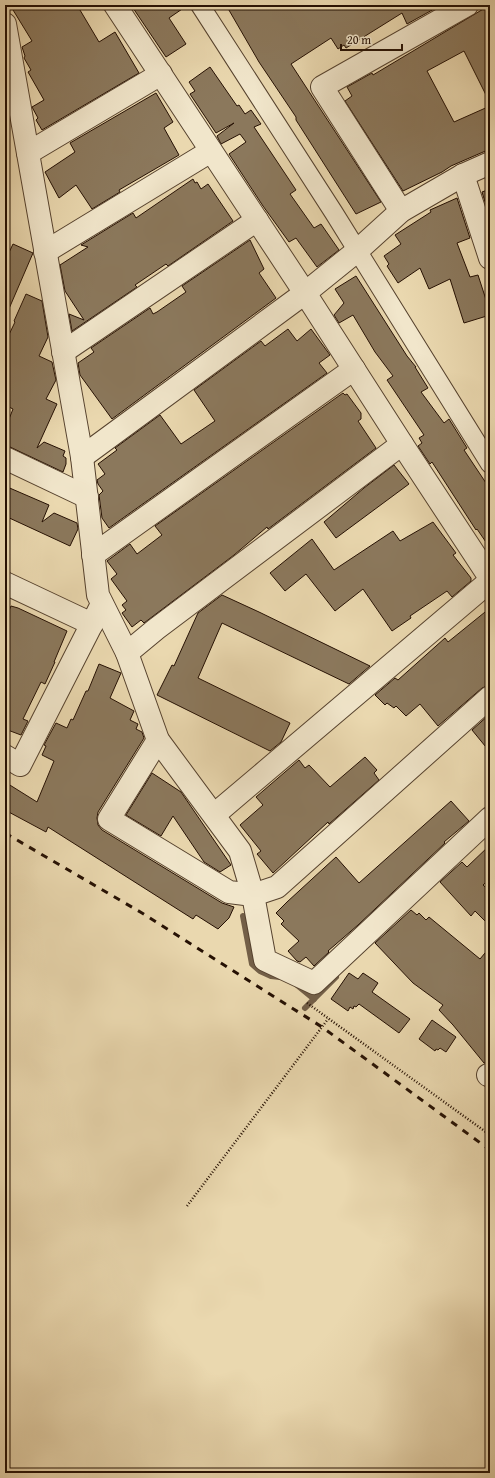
<svg xmlns="http://www.w3.org/2000/svg" width="495" height="1478" font-family="'Gentium Book Plus',serif">
  <style>
    .water { fill: #a79475; stroke: #735f47 }
    .lines { fill: none; stroke-linecap: round; stroke-linejoin: round }
    .stream { stroke: #735f47; stroke-width: 6 }
    .building { fill: #8b785c; stroke: #251003 }
    .pedestrian-casing { stroke: #56422e; stroke-width: 20 }
    .minor-casing { stroke: #56422e; stroke-width: 24 }
    .path { stroke: #251003; stroke-width: 2.5; stroke-dasharray: 1 2; stroke-linecap: butt }
    .pedestrian { stroke: #f1e6cb; stroke-width: 18 }
    .minor { stroke: #f1e6cb; stroke-width: 22 }
    .rail { stroke: #251003; stroke-width: 3; stroke-dasharray: 7 7; stroke-linecap: butt }
  </style>
  <rect width="100%" height="100%" fill="#ead8af"/>
  <filter id="stains"><feTurbulence type="fractalNoise" baseFrequency=".005" numOctaves="4"/><feColorMatrix values="0 0 0 0 .2 0 0 0 0 .09 0 0 0 0 .02 0 0 0 .5 -.17"/></filter>
  <radialGradient id="worn" r=".72"><stop offset=".6" stop-color="#630" stop-opacity="0"/><stop offset="1" stop-color="#630" stop-opacity=".3"/></radialGradient>
  <polygon class="water" points="99,1471 162,1472 169,1473 87,1473"/>
  <g class="lines">
    <g class="stream">
      <polyline points="243,916 252,964 260,971 271,976 280,977"/>
      <polyline points="297,985 314,999"/>
      <polyline points="305,1008 336,977"/>
    </g>
  </g>
  <g class="building">
    <polygon points="10,5 77,5 99,42 115,32 139,73 42,130 36,120 38,118 32,107 44,100 28,72 31,70 24,58 25,56 22,47 32,41"/>
    <polygon points="131,5 188,5 169,18 186,44 166,57"/>
    <polygon points="226,5 432,5 434,9 407,24 402,13 346,48 344,45 338,49 331,38 291,64 381,202 356,214 296,120 296,117 259,62"/>
    <polygon points="490,5 490,103 464,51 427,71 454,122 490,106 490,149 451,166 442,172 403,191 345,101 352,96 347,87 372,73 373,75"/>
    <polygon points="210,67 237,106 239,105 245,114 251,110 261,124 254,127 296,190 290,194 314,228 321,224 339,250 317,267 296,238 289,242 263,206 229,154 246,142 240,134 221,144 217,136 234,123 216,133 190,94 195,91 189,82"/>
    <polygon points="156,93 173,122 164,128 179,155 119,190 120,192 92,209 76,185 59,198 45,172 75,152 70,143"/>
    <polygon points="193,179 195,183 197,182 201,189 208,184 233,221 168,266 166,264 135,285 137,287 72,331 69,314 84,320 65,291 60,265 88,247 81,245 133,213 136,218"/>
    <polygon points="490,189 490,218 482,192"/>
    <polygon points="457,198 470,238 457,243 470,277 478,275 490,312 490,315 464,323 450,279 429,289 420,268 398,283 387,266 389,264 384,256 401,244 395,235 431,212 430,210"/>
    <polygon points="250,240 264,269 259,273 276,298 112,419 80,375 78,363 94,352 91,348 150,308 153,314 157,312 186,292 182,286"/>
    <polygon points="13,244 33,253 5,318 5,261"/>
    <polygon points="356,276 407,356 416,367 415,367 428,388 421,392 444,423 449,419 467,448 464,450 490,489 490,548 477,529 476,530 432,462 430,464 418,446 422,443 419,438 424,435 387,380 393,376 375,352 353,315 339,323 334,315 344,303 335,289"/>
    <polygon points="26,294 42,301 48,337 39,356 52,362 56,380 46,399 57,404 37,448 44,442 65,451 63,456 66,458 66,464 63,472 10,447 5,446 5,429 13,409 5,405 5,343 15,322 14,321"/>
    <polygon points="288,329 297,341 311,329 330,355 319,363 327,373 109,528 102,518 99,495 103,491 98,484 97,480 105,474 98,464 117,450 115,448 160,415 181,444 215,421 194,390 261,341 265,346"/>
    <polygon points="343,393 345,395 347,394 361,413 361,419 358,421 376,448 268,529 267,527 234,555 144,623 141,620 132,627 122,613 126,610 122,605 127,601 111,579 117,574 107,561 130,544 137,554 162,535 155,526"/>
    <polygon points="394,465 409,484 336,538 324,522 364,488"/>
    <polygon points="5,486 49,505 42,522 54,513 77,523 78,529 70,546 5,516"/>
    <polygon points="433,522 456,553 453,555 471,578 471,581 452,597 447,591 410,616 411,618 392,631 363,589 335,611 306,574 285,591 270,573 312,539 334,570 393,531 400,541"/>
    <polygon points="222,595 259,612 370,666 349,684 222,623 198,678 290,723 281,742 270,751 157,695 172,665 174,666 198,613"/>
    <polygon points="11,606 18,608 67,631 54,662 55,662 45,684 41,682 23,719 28,721 21,735 5,729 5,619"/>
    <polygon points="490,608 490,685 482,688 438,726 420,704 406,716 396,706 394,708 387,703 385,705 375,695 395,678 398,680 445,638 448,642"/>
    <polygon points="99,664 121,673 110,698 134,711 130,720 138,724 136,729 142,732 144,738 98,812 97,818 98,825 102,830 222,903 234,907 229,918 218,929 196,915 193,919 48,827 46,832 5,810 5,782 37,802 54,761 42,755 46,746 44,745 56,723 67,728 71,719 73,720 86,691 88,691"/>
    <polygon points="490,714 490,752 472,730"/>
    <polygon points="365,757 377,770 374,773 379,780 329,824 328,822 273,873 257,854 261,851 240,825 263,805 256,797 299,760 305,768 309,765 330,787"/>
    <polygon points="152,773 181,792 231,865 220,872 204,862 173,816 161,836 126,815"/>
    <polygon points="451,801 469,821 444,842 445,843 358,925 328,951 329,952 314,966 306,957 300,962 297,961 288,951 299,941 281,924 284,921 276,913 287,902 336,857 359,883"/>
    <polygon points="490,845 490,878 483,885 490,892 490,926 475,911 471,916 440,882 462,862 467,867"/>
    <polygon points="411,910 417,915 419,913 426,920 429,917 480,959 490,947 490,1062 484,1063 453,1025 439,1010 443,1005 413,983 375,943"/>
    <polygon points="349,973 358,979 363,973 378,983 372,992 410,1019 399,1033 359,1004 356,1007 354,1006 353,1009 350,1007 348,1011 331,999"/>
    <polygon points="432,1020 456,1037 446,1052 440,1048 438,1050 436,1049 435,1051 419,1039"/>
  </g>
  <g class="lines">
    <g class="pedestrian-casing">
      <polyline id="pedestrian" points="200,5 334,213 490,464"/>
    </g>
    <g class="minor-casing">
      <g id="minor">
        <polyline points="5,24 82,457 98,595 127,653 156,629 402,444 305,293 115,5"/>
        <polyline points="28,153 161,74"/>
        <polyline points="463,175 490,258"/>
        <polyline points="401,211 322,87 467,5"/>
        <polyline points="45,252 211,151"/>
        <polyline points="63,352 257,220"/>
        <polyline points="402,444 490,578"/>
        <polyline points="82,457 305,293 357,251 401,211 463,175 490,163"/>
        <polyline points="5,458 87,497"/>
        <polyline points="93,555 354,369"/>
        <polyline points="5,583 92,624"/>
        <polyline points="127,653 158,740 240,851 253,895 265,960 314,983 490,818"/>
        <polyline points="158,740 109,819 229,892 253,895 277,887 490,697"/>
        <polyline points="5,756 20,765 102,604"/>
        <polyline points="214,815 490,581"/>
        <polyline points="488,1075 490,1074"/>
      </g>
    </g>
    <g class="path">
      <polyline points="307,1003 490,1135"/>
      <polyline points="187,1206 328,1019"/>
    </g>
    <use href="#pedestrian" class="pedestrian"/>
    <use href="#minor" class="minor"/>
    <polyline class="rail" points="5,833 142,913 322,1027 490,1150"/>
  </g>
  <rect width="495" height="1478" fill="none" stroke="#ead8af" stroke-width="20"/>
  <rect x="6" y="6" width="483" height="1466" fill="none" stroke="#251003" stroke-width="2"/>
  <rect x="10" y="10" width="475" height="1458" fill="none" stroke="#251003"/>
  <path d="M341 44v6h61v-6" fill="none" stroke="#251003" stroke-width="2"/>
  <text x="347" y="44" font-size="12" fill="#251003" stroke="#f1e6cb" stroke-width="3" paint-order="stroke">20 m</text>
  <rect width="100%" height="100%" filter="url(#stains)"/>
  <rect width="100%" height="100%" fill="url(#worn)"/>
</svg>
